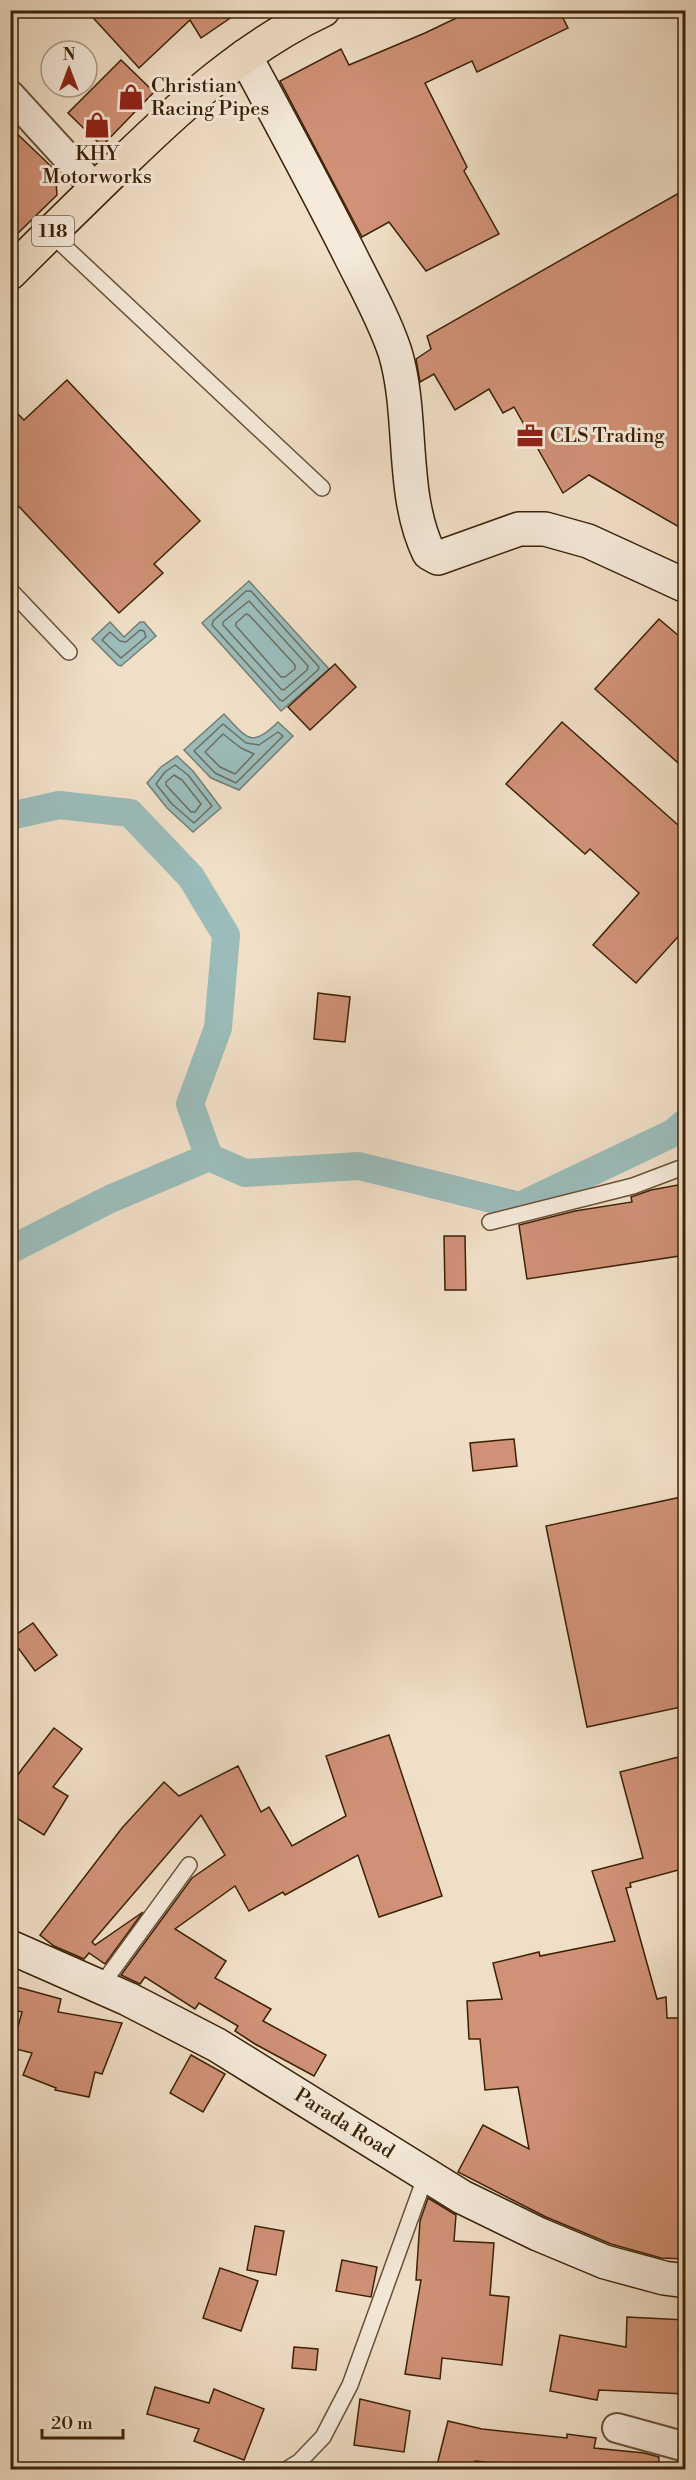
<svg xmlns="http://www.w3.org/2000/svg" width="696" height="2480" font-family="'Libre Bodoni',serif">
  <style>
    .water { fill: #9bbcba; stroke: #757e72; stroke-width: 1.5 }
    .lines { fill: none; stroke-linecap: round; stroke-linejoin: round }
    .shore { stroke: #6c6e60; stroke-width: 1.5 }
    .canal { stroke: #9bbcba; stroke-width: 28 }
    .building { fill: #d09176; stroke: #3c2105; stroke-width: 1.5 }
    .lane-casing { stroke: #695036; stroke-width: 18 }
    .street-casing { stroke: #695036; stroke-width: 32 }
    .secondary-casing { stroke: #3c2105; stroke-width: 36 }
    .primary-casing { stroke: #3c2105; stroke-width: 36 }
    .lane { stroke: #f5eadb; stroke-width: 15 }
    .street { stroke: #f5eadb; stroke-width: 28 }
    .secondary { stroke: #f5eadb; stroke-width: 33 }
    .primary { stroke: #f0dfc7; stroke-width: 33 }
    .labels { text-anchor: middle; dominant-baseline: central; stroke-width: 6; stroke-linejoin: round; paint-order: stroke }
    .shield { fill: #f5eadb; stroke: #745d45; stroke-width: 1.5 }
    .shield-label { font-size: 18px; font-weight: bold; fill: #3c2105 }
    .poi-label { font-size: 20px; fill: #3c2105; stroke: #f5eadb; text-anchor: start }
    .street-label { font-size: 20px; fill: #3c2105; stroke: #f5eadb }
  </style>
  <rect width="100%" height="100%" fill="#f0dfc7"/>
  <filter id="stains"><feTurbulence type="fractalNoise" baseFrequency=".00333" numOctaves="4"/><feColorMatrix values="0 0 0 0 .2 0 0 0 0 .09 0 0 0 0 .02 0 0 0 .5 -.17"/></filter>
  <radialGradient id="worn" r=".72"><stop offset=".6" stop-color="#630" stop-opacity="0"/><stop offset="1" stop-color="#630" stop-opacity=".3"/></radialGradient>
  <g class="water">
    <polygon points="249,581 329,669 281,711 202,623"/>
    <polygon points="110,622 124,637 140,622 144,622 156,636 121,666 118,665 92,639"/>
    <path d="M 224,714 C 247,738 251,749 278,722 L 293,736 L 239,790 L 211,778 L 184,750 Z"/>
    <polygon points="177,756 193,771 221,808 193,832 167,808 147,783 161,767"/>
  </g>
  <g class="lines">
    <g class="shore">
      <polygon points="246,591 251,591 319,667 318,670 283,701 280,700 212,625 213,621"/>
      <polygon points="249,601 308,666 307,670 284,690 281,689 223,625 223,622"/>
      <polygon points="246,614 249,615 295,665 295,669 285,677 281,677 236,626 236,623"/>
      <polygon points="140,630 144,631 146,637 121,658 102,640 110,632 120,641 126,642"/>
      <polygon points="223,724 246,743 259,745 278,732 283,736 236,783 215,773 194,751"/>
      <polygon points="223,734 241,748 254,754 235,774 220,767 205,752"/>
      <polygon points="175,765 188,775 212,806 194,823 172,804 156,784 165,772"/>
      <polygon points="174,775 182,780 201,804 195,812 191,812 166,785 166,782"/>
    </g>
    <g class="canal">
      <polyline points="10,816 59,805 130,813 191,877 226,935 218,1028 190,1104 209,1157 245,1173 359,1166 520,1206 673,1133 686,1122"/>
      <polyline points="10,1250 110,1199 209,1157"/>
    </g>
  </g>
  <g class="building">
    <polygon points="86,10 242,10 201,38 190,20 139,68"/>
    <polygon points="473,10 559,10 568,28 477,72 472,61 425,83 467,167 464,171 499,234 426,271 389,222 362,237 280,81 341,49 349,65 425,33"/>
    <polygon points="121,60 154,92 102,146 68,113"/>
    <polygon points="10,127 55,170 57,195 10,241"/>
    <polygon points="686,189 686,531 589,475 563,493 514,407 503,413 489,389 455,410 434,374 420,382 416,359 431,349 427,336"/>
    <polygon points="67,380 200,521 154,564 163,573 119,613 10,497 10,406 24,420"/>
    <polygon points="659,619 686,642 686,770 595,689"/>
    <polygon points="335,664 356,687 310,730 288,707"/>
    <polygon points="562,722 686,832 686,928 636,983 593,945 639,893 590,849 585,854 506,784"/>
    <polygon points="318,993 350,997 345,1042 314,1039"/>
    <polygon points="683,1184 686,1199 686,1255 527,1279 519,1225 575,1211 632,1202 631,1197 651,1190"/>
    <polygon points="444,1236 465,1236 466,1290 445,1290"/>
    <polygon points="514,1439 517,1466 473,1471 470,1443"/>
    <polygon points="686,1496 686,1706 587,1727 546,1526"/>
    <polygon points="33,1623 57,1655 35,1671 11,1638"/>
    <polygon points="54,1728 82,1749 53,1787 68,1796 44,1835 10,1814 10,1787 22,1769"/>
    <polygon points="389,1735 442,1896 379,1917 358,1855 285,1895 283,1892 249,1911 235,1886 175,1929 226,1961 215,1978 271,2009 263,2021 326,2055 314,2076 255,2044 235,2031 238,2026 199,2003 195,2009 145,1977 140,1984 121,1975 192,1878 225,1855 201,1815 92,1942 95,1945 143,1912 105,1964 89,1953 84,1959 54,1946 40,1935 122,1828 164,1782 179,1796 238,1766 261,1812 269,1807 292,1846 346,1816 326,1756"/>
    <polygon points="686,1755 686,1868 630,1883 631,1887 626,1888 657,1999 666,1997 667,2018 686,2018 686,2259 661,2258 611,2244 546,2217 458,2172 483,2125 529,2149 518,2087 485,2090 480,2039 469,2039 467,2001 502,1999 493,1963 539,1952 540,1956 615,1941 592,1871 643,1858 620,1772"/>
    <polygon points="10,1985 61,1999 58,2012 122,2023 102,2074 95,2072 89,2097 55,2090 56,2088 23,2075 32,2053 12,2048 22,2012 10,2009"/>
    <polygon points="191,2055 225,2074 203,2112 170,2093"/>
    <polygon points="428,2198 456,2215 454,2241 494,2243 490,2295 509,2297 502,2365 442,2358 440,2379 405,2374 421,2280 416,2280 420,2221"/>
    <polygon points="255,2226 284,2231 276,2275 247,2270"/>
    <polygon points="342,2260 377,2267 371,2297 336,2291"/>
    <polygon points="220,2268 258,2281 241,2331 203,2318"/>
    <polygon points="627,2317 686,2320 686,2394 599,2390 597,2400 550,2391 560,2335 626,2347"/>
    <polygon points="294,2347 318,2349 316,2370 292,2368"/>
    <polygon points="155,2387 209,2403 214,2389 264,2409 244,2460 194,2441 199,2429 147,2414"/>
    <polygon points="360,2399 410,2411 404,2452 354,2445"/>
    <polygon points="448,2421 482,2429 567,2438 567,2434 596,2438 594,2448 644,2453 659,2457 658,2469 561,2469 475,2461 472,2469 436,2469"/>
  </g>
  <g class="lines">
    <g class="lane-casing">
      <g id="lane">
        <polyline points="50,233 322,488"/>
        <polyline points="10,590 69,652"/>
        <polyline points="490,1222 633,1186 686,1166"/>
        <polyline points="100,1987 189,1865"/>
        <polyline points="286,2470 299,2462 323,2437 350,2385 426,2175"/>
      </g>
    </g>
    <g class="street-casing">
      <g id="street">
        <polyline points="10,95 96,189"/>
        <polyline points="617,2428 686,2447"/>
      </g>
    </g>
    <g class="secondary-casing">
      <g id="secondary">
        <path d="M 245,56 C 281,123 317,189 351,257 C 366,287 384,319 395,352 C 414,415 400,494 429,553 L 438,558 L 519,529 L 545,529 L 588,541 L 686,586"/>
        <polyline points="10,1947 128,1999 217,2045 462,2197 538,2234 605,2262 664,2278 686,2281"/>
      </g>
    </g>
    <g class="primary-casing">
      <path id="primary" d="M 10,273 C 48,235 86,198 124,161 C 184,103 246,46 323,10"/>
    </g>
    <use href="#lane" class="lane"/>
    <use href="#street" class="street"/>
    <use href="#secondary" class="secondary"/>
    <use href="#primary" class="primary"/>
  </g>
  <defs>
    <g id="shop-bare" transform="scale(2.07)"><path d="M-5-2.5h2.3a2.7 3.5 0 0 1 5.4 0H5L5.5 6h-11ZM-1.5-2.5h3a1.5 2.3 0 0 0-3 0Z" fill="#8f2418" stroke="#f5eadb" stroke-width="2.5" paint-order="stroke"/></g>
    <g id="office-bare" transform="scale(2.07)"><path d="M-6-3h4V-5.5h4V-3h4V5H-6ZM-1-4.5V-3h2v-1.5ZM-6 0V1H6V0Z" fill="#8f2418" stroke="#f5eadb" stroke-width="2.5" paint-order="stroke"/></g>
  </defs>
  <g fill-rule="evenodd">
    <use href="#shop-bare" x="131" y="97"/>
    <use href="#shop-bare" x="97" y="125"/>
    <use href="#office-bare" x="530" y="436"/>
  </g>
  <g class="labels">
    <rect class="shield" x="32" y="216" width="42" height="30" rx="4.5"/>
    <g class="shield-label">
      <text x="53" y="231">118</text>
    </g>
    <g class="poi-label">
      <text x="151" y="86">Christian<tspan x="151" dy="23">Racing Pipes</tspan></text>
      <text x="97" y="154" text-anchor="middle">KHY<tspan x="97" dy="23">Motorworks</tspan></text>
      <text x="550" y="436">CLS Trading</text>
    </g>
    <g class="street-label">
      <text transform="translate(344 2124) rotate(32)">Parada Road</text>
    </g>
  </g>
  <rect width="696" height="2480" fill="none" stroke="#f0dfc7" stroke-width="36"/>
  <rect x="12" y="12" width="672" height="2456" fill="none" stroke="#3c2105" stroke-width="3"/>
  <rect x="18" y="18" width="660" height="2444" fill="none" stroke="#3c2105" stroke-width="1.5"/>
  <g transform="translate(69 69)"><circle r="28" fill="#f5eadb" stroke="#ab9a85" stroke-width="1.5"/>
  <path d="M0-4.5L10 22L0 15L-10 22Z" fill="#8f2418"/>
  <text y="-9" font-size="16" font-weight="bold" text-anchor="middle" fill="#3c2105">N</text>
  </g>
  <path d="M42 2429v9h81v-9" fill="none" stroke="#3c2105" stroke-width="3"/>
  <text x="51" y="2429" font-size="18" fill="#3c2105" stroke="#f5eadb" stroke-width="4.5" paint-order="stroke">20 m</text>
  <rect width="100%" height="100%" filter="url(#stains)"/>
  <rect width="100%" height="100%" fill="url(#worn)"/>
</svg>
